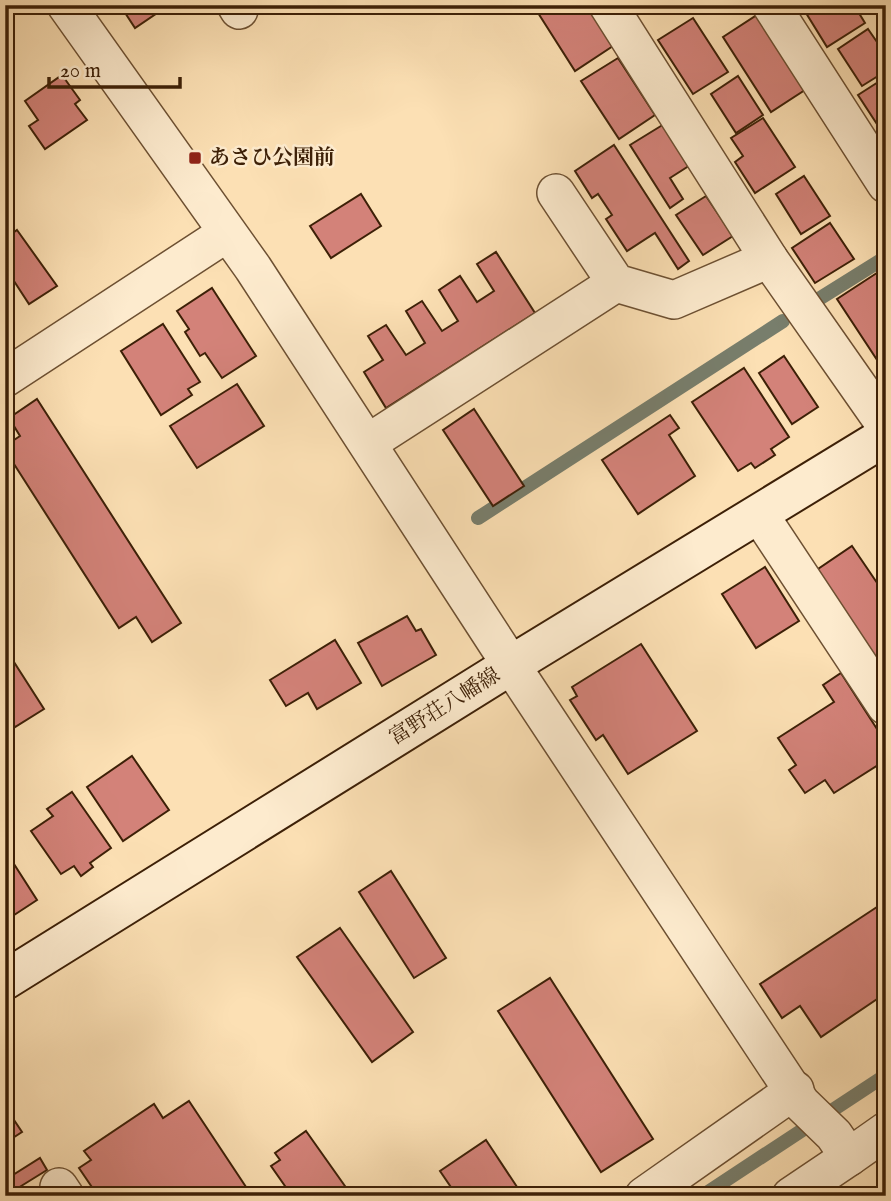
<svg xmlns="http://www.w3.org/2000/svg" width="891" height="1201" font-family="'IM FELL English','Noto Serif JP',serif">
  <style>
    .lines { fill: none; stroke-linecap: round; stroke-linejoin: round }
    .stream { stroke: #787e6c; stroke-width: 14 }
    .building { fill: #d38279; stroke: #3d2007; stroke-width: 2 }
    .minor-casing { stroke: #6d5032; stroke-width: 40 }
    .secondary-casing { stroke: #3d2007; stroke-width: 42 }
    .minor { stroke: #fdebce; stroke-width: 37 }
    .secondary { stroke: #fdebce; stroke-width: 38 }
    .poi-dot { fill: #8f2418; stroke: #fdebce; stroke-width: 2.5 }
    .labels { text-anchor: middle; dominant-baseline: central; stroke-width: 5; stroke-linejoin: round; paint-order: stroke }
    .poi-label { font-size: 21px; font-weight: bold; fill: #3d2007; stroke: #fdebce; text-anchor: start }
    .street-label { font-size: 21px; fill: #3d2007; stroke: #fdebce }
  </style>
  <rect width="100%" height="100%" fill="#fce0b4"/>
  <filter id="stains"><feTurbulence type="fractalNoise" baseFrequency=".00286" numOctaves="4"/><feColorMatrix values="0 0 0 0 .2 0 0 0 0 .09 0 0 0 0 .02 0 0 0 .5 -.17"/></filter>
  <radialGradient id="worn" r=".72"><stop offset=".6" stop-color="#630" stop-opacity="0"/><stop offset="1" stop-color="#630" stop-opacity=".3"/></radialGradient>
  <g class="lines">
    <g class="stream">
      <polyline points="814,302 886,257"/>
      <polyline points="478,518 783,321"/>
      <polyline points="702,1196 886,1075"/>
    </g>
  </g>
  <g class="building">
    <polygon points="120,5 169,5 135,28"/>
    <polygon points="533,5 587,5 613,46 575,71"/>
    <polygon points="817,5 854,5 865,23 827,47 806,13"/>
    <polygon points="760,13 808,88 771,112 723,37"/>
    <polygon points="693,18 728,72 693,94 658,40"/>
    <polygon points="868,29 886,55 886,71 862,86 838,49"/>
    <polygon points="618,58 655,115 619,139 581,81"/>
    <polygon points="62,75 80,100 75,104 87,120 45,149 29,126 38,120 25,101"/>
    <polygon points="738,76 763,115 736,133 711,94"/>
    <polygon points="886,77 886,138 858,95"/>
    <polygon points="763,118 795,167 755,193 735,162 743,156 731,138"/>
    <polygon points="669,121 695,162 670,178 683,199 670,208 630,145"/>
    <polygon points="614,145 689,261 678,269 655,233 627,251 606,219 612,215 598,194 592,198 575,171"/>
    <polygon points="804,176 830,216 801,234 776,194"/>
    <polygon points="361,194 381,226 331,258 310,226"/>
    <polygon points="706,196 733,236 703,255 676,215"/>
    <polygon points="830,223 854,259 815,283 792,248"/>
    <polygon points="17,230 57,286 29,304 12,278 5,282 5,239"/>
    <polygon points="496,252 535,313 386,408 364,372 383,360 368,336 386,325 406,355 425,343 406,311 422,301 442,331 458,321 439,290 460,276 477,302 494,291 477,264"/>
    <polygon points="886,267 886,372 885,372 837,299"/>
    <polygon points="212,288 256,356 222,378 205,353 200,356 185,332 189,329 177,311"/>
    <polygon points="163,324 200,382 188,389 192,395 161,415 121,351"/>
    <polygon points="784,356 818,407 792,424 759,373"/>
    <polygon points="744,368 789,437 771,449 775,455 755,468 751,463 738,471 692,402"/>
    <polygon points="237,384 264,426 197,468 170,426"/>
    <polygon points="37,399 181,623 152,642 136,617 119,628 5,450 5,446 20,436 9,418"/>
    <polygon points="474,409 524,486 493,506 443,430"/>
    <polygon points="670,415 679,428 669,435 695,476 638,514 602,460"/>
    <polygon points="852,546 886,596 886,654 876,661 815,571"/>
    <polygon points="765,567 799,621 756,648 722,594"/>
    <polygon points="407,616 416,631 421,629 436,655 382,686 358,643"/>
    <polygon points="335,640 361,683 317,709 308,693 286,706 270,680"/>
    <polygon points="641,644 697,731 628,774 603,735 596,740 570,700 577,696 572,687"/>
    <polygon points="5,648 44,709 15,727 5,711"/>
    <polygon points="841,673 886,743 886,760 834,793 825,780 805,793 789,770 796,765 778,738 834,702 823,685"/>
    <polygon points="132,756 169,810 123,841 87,787"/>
    <polygon points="72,792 111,848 90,863 93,867 81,876 74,866 61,874 31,831 53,816 47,809"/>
    <polygon points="5,850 37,900 5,921"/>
    <polygon points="391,871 446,958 414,978 359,892"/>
    <polygon points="886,901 886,993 821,1037 800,1006 782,1018 760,984"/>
    <polygon points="340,928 413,1032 372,1062 297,957"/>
    <polygon points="550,978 653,1139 601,1172 498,1011"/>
    <polygon points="189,1101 252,1196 98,1196 79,1168 91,1160 84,1151 154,1104 163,1118"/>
    <polygon points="6,1108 22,1132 5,1143 5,1109"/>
    <polygon points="306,1131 352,1196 292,1196 271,1166 280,1160 275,1153"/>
    <polygon points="486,1140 523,1196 457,1196 440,1171"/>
    <polygon points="40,1158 47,1170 5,1196 5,1180"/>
  </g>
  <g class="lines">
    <g class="minor-casing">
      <g id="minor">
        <polyline points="66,5 253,268 511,665 801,1103 834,1135 849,1157 886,1131"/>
        <polyline points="236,5 239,10"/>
        <polyline points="608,5 769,259 886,426"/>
        <polyline points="771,5 886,184"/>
        <polyline points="556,193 616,283 674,300 769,259"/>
        <polyline points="5,378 227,233"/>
        <polyline points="368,443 616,283"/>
        <polyline points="759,514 886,706"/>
        <polyline points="59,1187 65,1196"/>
        <polyline points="644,1196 795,1090"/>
        <polyline points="791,1196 849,1157"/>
      </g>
    </g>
    <g class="secondary-casing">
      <polyline id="secondary" points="5,980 511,665 886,436"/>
    </g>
    <use href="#minor" class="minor"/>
    <use href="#secondary" class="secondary"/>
  </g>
  <rect class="poi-dot" x="188" y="151" width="14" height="14" rx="3.5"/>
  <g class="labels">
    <g class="poi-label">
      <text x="209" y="158">あさひ公園前</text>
    </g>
    <g class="street-label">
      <text transform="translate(445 707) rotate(-32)">富野荘八幡線</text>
    </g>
  </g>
  <rect width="891" height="1201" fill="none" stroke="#fce0b4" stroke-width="28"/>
  <rect x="7" y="7" width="877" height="1187" fill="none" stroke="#3d2007" stroke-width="3.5"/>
  <rect x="14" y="14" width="863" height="1173" fill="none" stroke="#3d2007" stroke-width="2"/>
  <path d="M49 77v10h131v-10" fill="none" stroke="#3d2007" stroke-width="3.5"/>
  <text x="60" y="77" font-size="21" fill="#3d2007" stroke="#fdebce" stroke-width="5" paint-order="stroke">20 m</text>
  <rect width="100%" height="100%" filter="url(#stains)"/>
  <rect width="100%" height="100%" fill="url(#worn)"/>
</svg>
